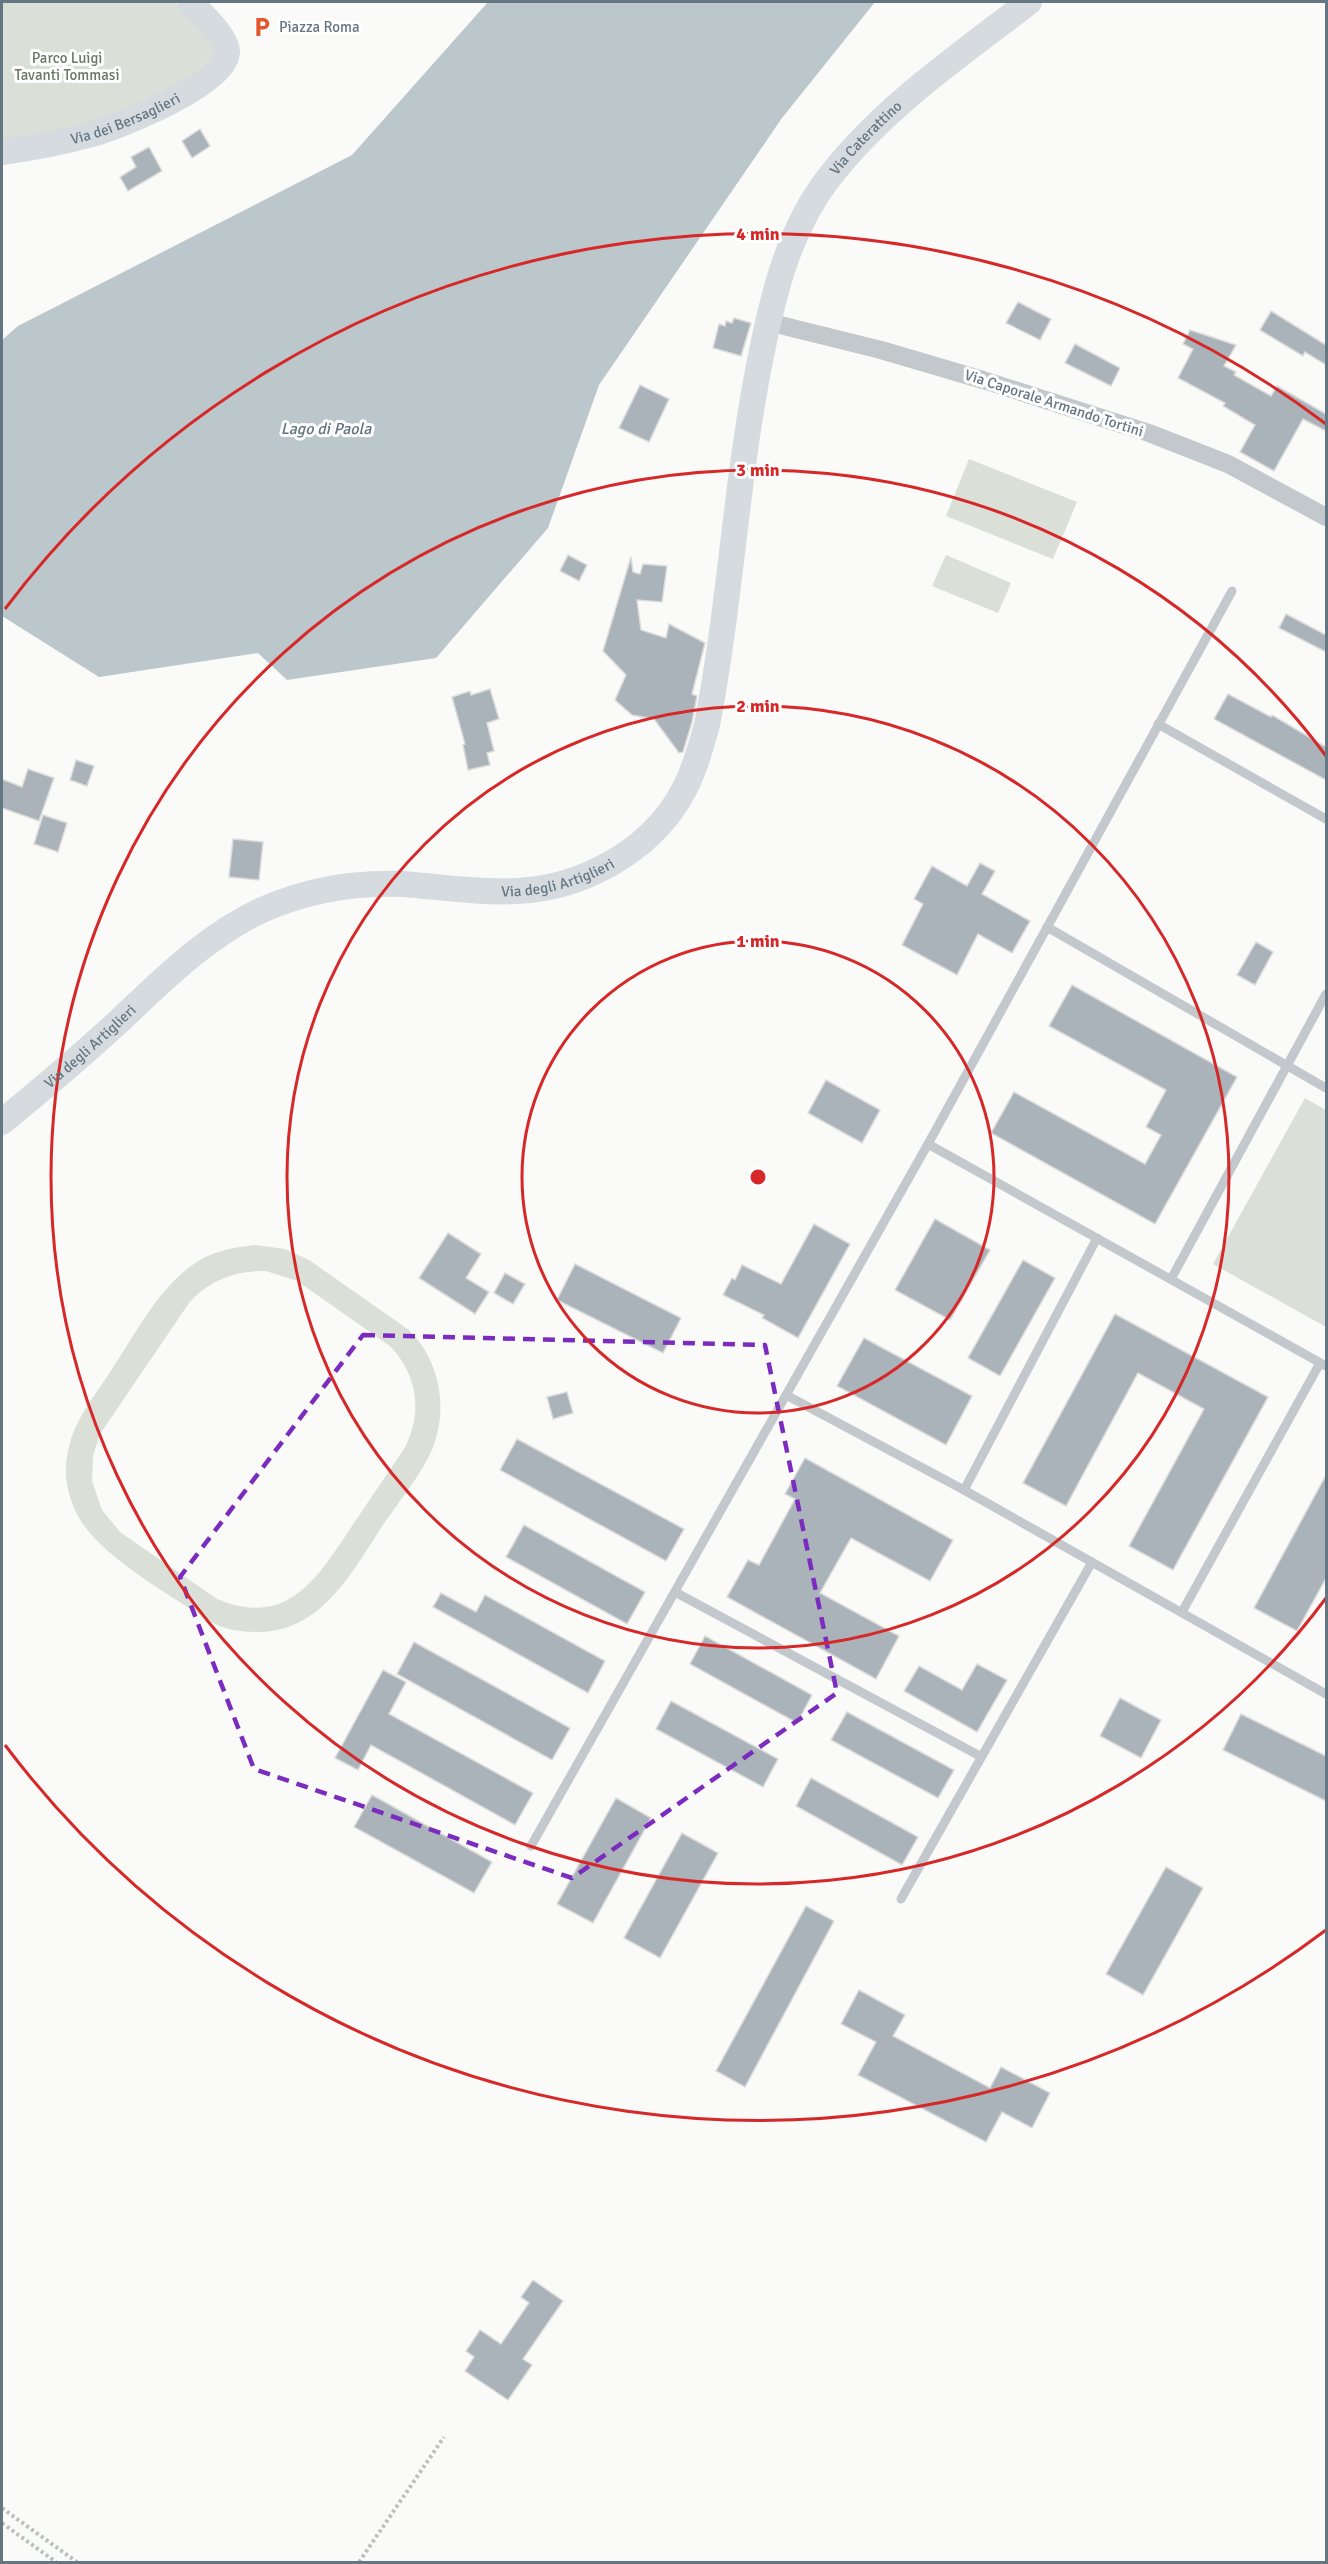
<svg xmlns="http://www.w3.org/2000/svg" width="1328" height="2564" font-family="Signika,sans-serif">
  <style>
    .green { fill: #dadfd7; fill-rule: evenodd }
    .water { fill: #bbc7cb }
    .building { fill: #aab3b9; stroke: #dcdcda; stroke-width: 1.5 }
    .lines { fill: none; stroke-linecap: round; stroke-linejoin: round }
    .path { stroke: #bbbfc2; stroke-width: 4; stroke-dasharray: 3 3; stroke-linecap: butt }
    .lane { stroke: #c3c8cc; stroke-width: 9 }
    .street { stroke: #c3c8cc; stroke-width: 18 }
    .secondary { stroke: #d6dbdf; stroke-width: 26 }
    .marked { fill: none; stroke: #7b2cbf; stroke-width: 4.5; stroke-dasharray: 12 8; stroke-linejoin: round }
    .ring { fill: none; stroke: #d62828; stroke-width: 3 }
    .labels { text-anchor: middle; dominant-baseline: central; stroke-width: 6; stroke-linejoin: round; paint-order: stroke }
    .poi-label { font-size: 15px; fill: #657683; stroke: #fff; text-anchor: start }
    .park-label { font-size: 15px; fill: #687a64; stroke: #fff }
    .street-label { font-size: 15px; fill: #657683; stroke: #fff }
    .water-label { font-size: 16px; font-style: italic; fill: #60757c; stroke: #fff }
    .centre { fill: #d62828; stroke: #fff; stroke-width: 3 }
    .ring-label { font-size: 18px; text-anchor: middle; font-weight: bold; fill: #d62828; stroke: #fff; stroke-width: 6; stroke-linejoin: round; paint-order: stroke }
  </style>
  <rect width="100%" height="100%" fill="#fafaf8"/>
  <g class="green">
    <polygon points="2,2 175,2 219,51 190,77 99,126 2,143"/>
    <polygon points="969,459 1077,502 1053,559 946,516"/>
    <polygon points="946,555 1011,583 998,613 932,586"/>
    <polygon points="1305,1098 1326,1110 1326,1327 1213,1264"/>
    <path d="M 256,1245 L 285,1249 L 309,1260 L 409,1330 C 441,1362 449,1411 431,1452 C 419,1478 399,1501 383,1525 C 353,1570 324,1629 262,1632 C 244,1632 229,1631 213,1623 C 172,1596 94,1554 75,1510 C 65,1487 63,1467 70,1443 C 77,1416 97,1393 112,1369 C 137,1332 160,1284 200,1260 C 217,1250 236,1247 256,1245 ZM 266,1271 L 297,1281 L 390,1346 C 418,1375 423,1414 404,1449 C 386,1476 368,1502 350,1529 C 316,1580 287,1628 217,1599 L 120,1532 L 102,1510 L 92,1481 L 93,1456 L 100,1434 L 189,1303 C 210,1280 235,1271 266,1271 Z"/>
  </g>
  <polygon class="water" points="488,2 875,2 782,118 599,385 548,528 436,658 287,680 258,653 99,677 2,616 2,340 18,326 352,155"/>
  <g class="building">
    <polygon points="200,129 210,146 192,158 182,141"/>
    <polygon points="149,147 162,171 128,191 120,177 136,167 131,157"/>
    <polygon points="1018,302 1051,319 1040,340 1006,323"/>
    <polygon points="1271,311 1326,345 1326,365 1305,352 1303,356 1260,330"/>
    <polygon points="734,318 751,323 741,356 713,348 719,324 725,326 726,321 732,323"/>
    <polygon points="1190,330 1236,345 1224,366 1236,372 1234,375 1271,396 1277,386 1326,414 1326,431 1303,419 1274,471 1240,452 1255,425 1223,406 1225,403 1178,378 1193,349 1183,344"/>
    <polygon points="1075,344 1120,368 1111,386 1065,363"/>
    <polygon points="640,385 669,399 649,442 619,428"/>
    <polygon points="568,555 587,565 579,581 560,571"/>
    <polygon points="631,557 633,572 640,574 643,564 667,566 662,602 637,600 641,630 666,638 669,624 705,643 692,694 697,696 692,722 683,752 679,753 654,719 632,715 615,700 626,675 603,651"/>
    <polygon points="1286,614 1326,635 1326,652 1279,628"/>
    <polygon points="490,689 499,719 487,723 494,751 487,753 490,765 468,770 463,745 465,744 452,697 470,691 471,695"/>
    <polygon points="1228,694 1271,717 1272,715 1326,747 1326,780 1214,719"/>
    <polygon points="76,760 94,766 87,786 70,780"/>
    <polygon points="28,769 54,778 39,821 2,808 2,779 22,787"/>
    <polygon points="43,815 67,823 58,852 34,844"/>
    <polygon points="233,839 263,842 259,880 229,877"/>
    <polygon points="980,863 995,871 982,894 1030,921 1012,953 978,934 957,975 902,945 923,904 914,899 932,866 967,886"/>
    <polygon points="1256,942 1273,952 1255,985 1237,975"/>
    <polygon points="1072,985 1237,1077 1155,1224 991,1133 1014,1092 1145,1164 1161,1135 1146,1127 1166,1090 1049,1026"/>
    <polygon points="826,1080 880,1110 862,1143 808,1113"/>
    <polygon points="935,1219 990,1250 950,1320 895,1290"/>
    <polygon points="814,1224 850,1244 798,1338 762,1318 764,1315 723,1295 732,1278 735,1280 742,1265 781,1284"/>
    <polygon points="448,1233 481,1254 466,1278 489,1292 475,1314 419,1278"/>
    <polygon points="1023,1260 1055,1278 1000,1376 968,1358"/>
    <polygon points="575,1264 681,1318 663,1353 557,1300"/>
    <polygon points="505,1273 525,1284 513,1304 494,1293"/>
    <polygon points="1115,1314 1268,1397 1173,1570 1129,1546 1204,1409 1138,1373 1066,1506 1023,1483"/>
    <polygon points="864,1338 972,1396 946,1445 837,1386"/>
    <polygon points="567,1392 573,1413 553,1419 547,1397"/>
    <polygon points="517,1439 684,1529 666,1561 500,1470"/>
    <polygon points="805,1458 953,1540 930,1581 851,1538 820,1593 899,1636 876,1679 727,1597 748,1560 759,1565 795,1499 785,1494"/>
    <polygon points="1326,1475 1326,1578 1297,1631 1254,1608"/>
    <polygon points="524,1525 645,1592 627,1624 506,1557"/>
    <polygon points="441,1593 476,1612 485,1595 605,1661 588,1693 433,1607"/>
    <polygon points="705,1636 812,1695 797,1723 690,1664"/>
    <polygon points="414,1642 570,1728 552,1760 397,1674"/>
    <polygon points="977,1664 1007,1680 977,1732 904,1691 919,1666 962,1690"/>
    <polygon points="383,1670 406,1682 389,1714 533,1793 515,1825 371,1745 358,1770 335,1758"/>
    <polygon points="1120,1698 1161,1720 1141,1758 1100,1736"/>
    <polygon points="671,1701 778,1759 763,1787 656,1729"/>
    <polygon points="847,1712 954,1770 938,1798 831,1740"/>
    <polygon points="1241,1714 1326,1756 1326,1801 1223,1750"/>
    <polygon points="811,1778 918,1837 902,1865 796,1806"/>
    <polygon points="372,1795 492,1862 474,1893 354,1827"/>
    <polygon points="616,1798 651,1818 593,1923 557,1904"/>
    <polygon points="682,1833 718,1853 660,1958 624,1938"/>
    <polygon points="1166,1867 1203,1888 1143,1995 1106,1974"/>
    <polygon points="806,1906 834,1921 745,2087 716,2071"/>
    <polygon points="859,1990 905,2015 893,2036 990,2088 1001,2067 1050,2093 1032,2128 1002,2112 986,2142 858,2075 876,2042 841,2024"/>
    <polygon points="533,2280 563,2301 523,2359 532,2365 508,2400 465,2371 474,2357 466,2351 480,2330 501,2344 529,2303 521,2297"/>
  </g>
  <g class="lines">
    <g class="path">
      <polyline points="2,2508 77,2562"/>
      <polyline points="2,2523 56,2562"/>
      <polyline points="359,2562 444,2437"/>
    </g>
    <g class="lane">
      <polyline points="1158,724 1326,819"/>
      <polyline points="1047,927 1326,1088"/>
      <polyline points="928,1144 1326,1366"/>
      <polyline points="1171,1279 1326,994"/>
      <polyline points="786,1395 964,1490 1326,1694"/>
      <polyline points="964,1490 1097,1238"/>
      <polyline points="675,1592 980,1756"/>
      <polyline points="1182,1612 1320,1363"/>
      <polyline points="531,1846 928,1144 1232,591"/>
      <polyline points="901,1899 1092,1562"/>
    </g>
    <polyline class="street" points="768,322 881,350 983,380 1149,433 1228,464 1326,517"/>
    <g class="secondary">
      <path id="s1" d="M 2,152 C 32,148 63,142 92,134 C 120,126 225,84 227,53 C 228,37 200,13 190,2"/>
      <path id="s2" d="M 2,1122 C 41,1090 79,1058 116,1024 C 161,982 204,937 262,910 C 307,890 354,882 403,884 C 441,887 479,893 517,891 C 581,888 647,853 680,797 C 693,775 700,750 707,725 C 731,601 736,475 762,351 C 774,291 790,228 828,179 C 882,108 959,56 1029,2"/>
    </g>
  </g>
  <path class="marked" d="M 363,1335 L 765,1345 L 837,1693 L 572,1878 L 254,1769 L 180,1577 Z"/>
  <g class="ring">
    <circle cx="758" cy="1177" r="236"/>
    <circle cx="758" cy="1177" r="471"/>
    <path d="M1326 1598A707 707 0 1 1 1326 756"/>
    <path d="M1326 1930A943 943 0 0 1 5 1745M5 609A943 943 0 0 1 1326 424"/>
  </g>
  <defs>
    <g id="parking-bare" transform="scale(1.62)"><path d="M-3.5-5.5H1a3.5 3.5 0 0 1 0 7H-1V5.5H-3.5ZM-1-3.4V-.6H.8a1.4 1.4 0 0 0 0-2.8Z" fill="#e4572e" stroke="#fff" stroke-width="2.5" paint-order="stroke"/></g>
  </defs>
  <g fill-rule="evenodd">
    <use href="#parking-bare" x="262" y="27"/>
  </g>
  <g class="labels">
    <g class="poi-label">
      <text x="279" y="27">Piazza Roma</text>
    </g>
    <g class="park-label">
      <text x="67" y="58">Parco Luigi<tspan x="67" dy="17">Tavanti Tommasi</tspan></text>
    </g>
    <g class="street-label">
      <text stroke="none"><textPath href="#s1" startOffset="128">Via dei Bersaglieri</textPath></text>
      <text stroke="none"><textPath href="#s2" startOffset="1488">Via Caterattino</textPath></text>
      <text transform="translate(1054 403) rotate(18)">Via Caporale Armando Tortini</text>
      <text stroke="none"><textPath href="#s2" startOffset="638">Via degli Artiglieri</textPath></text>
      <text stroke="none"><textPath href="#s2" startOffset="116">Via degli Artiglieri</textPath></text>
    </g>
    <g class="water-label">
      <text x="326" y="429">Lago di Paola</text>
    </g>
  </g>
  <circle cx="758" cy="1177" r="9" class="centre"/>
  <g class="ring-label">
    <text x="758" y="240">4 min</text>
    <text x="758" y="476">3 min</text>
    <text x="758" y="712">2 min</text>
    <text x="758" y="947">1 min</text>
  </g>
  <rect width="1328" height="2564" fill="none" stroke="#657683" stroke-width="6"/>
</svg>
